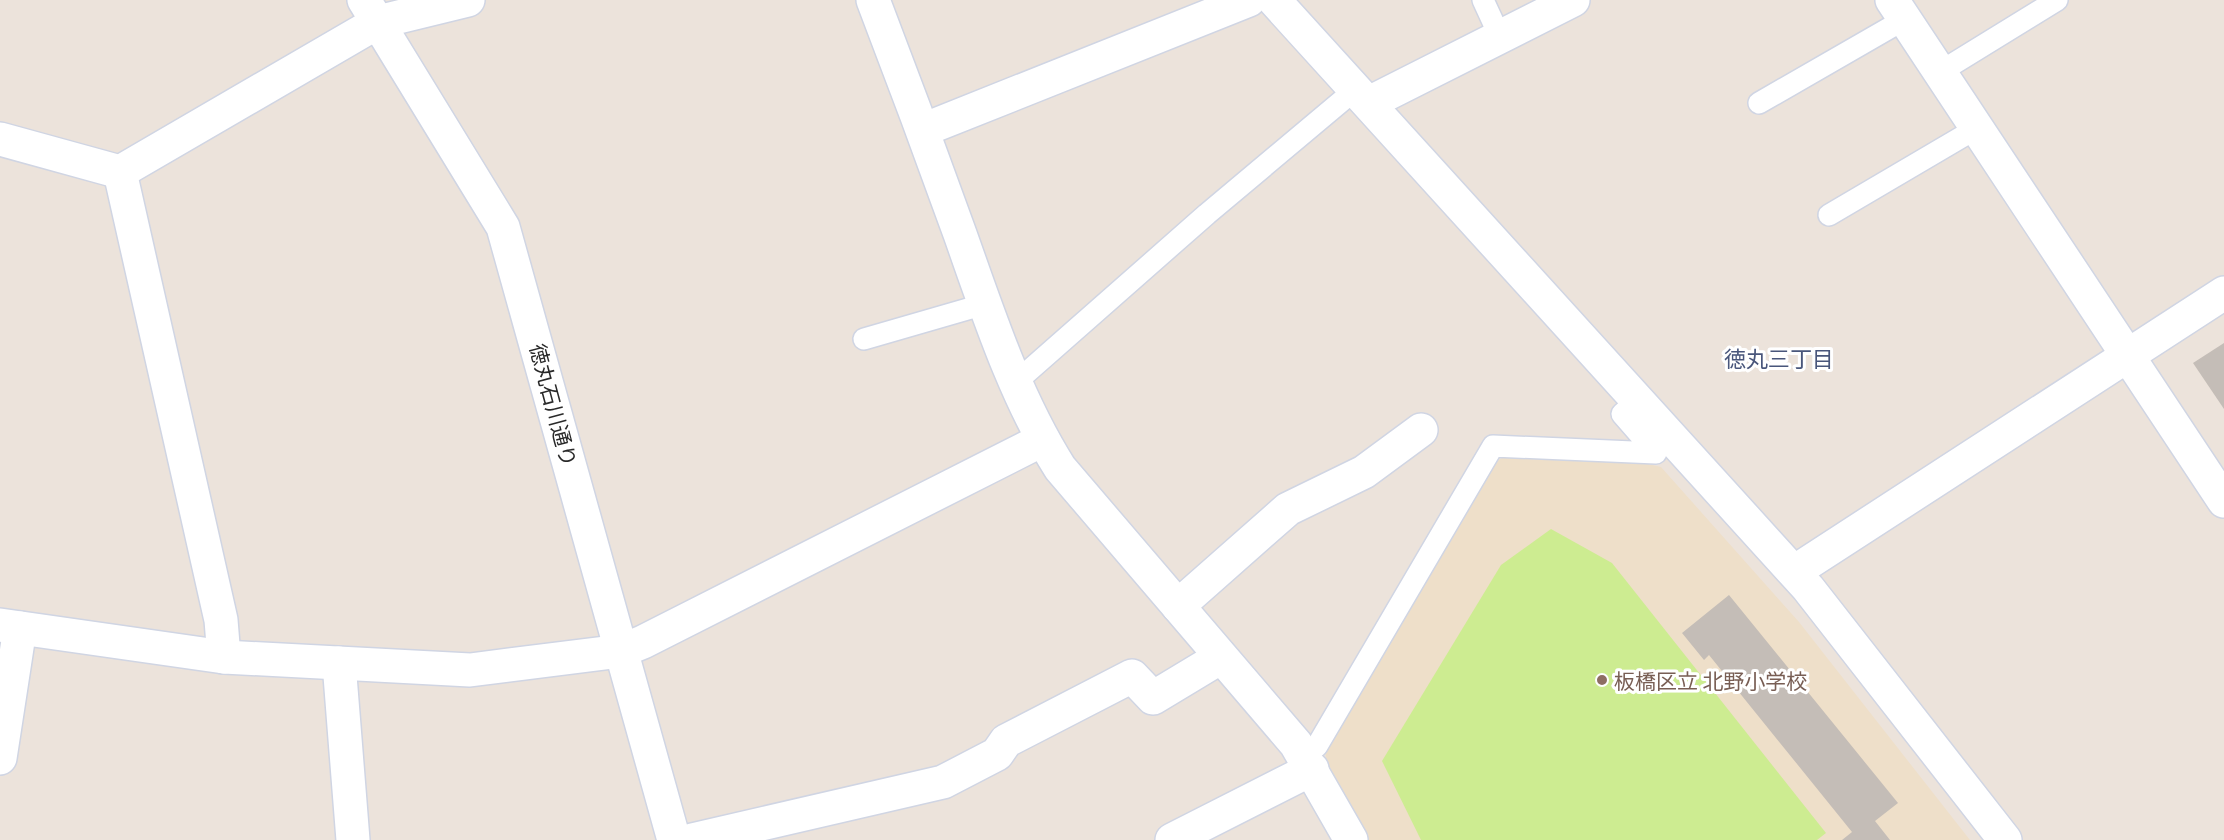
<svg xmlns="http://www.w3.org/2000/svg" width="2224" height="840" font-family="Barlow,'Noto Sans JP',sans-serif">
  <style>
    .education { fill: #eedfc9 }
    .pitch { fill: #cdec91 }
    .building { fill: #c4bdb7 }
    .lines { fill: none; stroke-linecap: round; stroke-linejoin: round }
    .lane-casing { stroke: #d0d5e3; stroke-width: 24 }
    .street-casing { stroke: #d0d5e3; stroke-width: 36 }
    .secondary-casing { stroke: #d0d5e3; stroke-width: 36 }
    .lane { stroke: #fff; stroke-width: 21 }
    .street { stroke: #fff; stroke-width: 33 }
    .secondary { stroke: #fff; stroke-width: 33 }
    .education-dot { fill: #8d6e63; stroke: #fff; stroke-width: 2 }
    .labels { text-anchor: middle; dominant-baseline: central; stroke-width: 6; stroke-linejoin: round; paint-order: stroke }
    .street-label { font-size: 21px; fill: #292929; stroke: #fff }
    .education-label { font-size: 21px; fill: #785e54; stroke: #fff; text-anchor: start }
    .neighbourhood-label { font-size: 22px; fill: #49567b; stroke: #fff }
  </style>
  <rect width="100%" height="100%" fill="#ece3db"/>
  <polygon class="education" points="1509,454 1630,460 1661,467 1799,622 1970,840 1367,840 1326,761 1325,738 1485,468"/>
  <polygon class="pitch" points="1551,529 1612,563 1826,833 1817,840 1421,840 1382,761 1501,565"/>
  <g class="building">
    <polygon points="2224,343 2224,409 2193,363"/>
    <polygon points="1729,595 1898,803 1875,821 1890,840 1842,840 1852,832 1709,655 1704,660 1682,633"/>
  </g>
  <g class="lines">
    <g class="lane-casing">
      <g id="lane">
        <polyline points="1483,0 1500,37"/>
        <polyline points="1940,72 2057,0"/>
        <polyline points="1759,103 1905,19"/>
        <polyline points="1829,215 1977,128"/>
        <polyline points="864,339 985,304"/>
        <polyline points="1016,382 1207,214 1356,89"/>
        <polyline points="1304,755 1317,746 1493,446 1656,453 1622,414 1638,400"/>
      </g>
    </g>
    <g class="street-casing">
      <g id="street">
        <path d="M 873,0 C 903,78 932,156 960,234 C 988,313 1015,397 1060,468 L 1296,744 L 1351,840"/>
        <polyline points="1892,0 2224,501"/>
        <polyline points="1369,103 1573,0"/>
        <polyline points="923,130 1249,0"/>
        <polyline points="0,139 120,172 378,22 468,0"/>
        <polyline points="120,172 221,620 224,657"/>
        <polyline points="1794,572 2224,293"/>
        <polyline points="1178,606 1288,509 1364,472 1421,430"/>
        <polyline points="0,625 224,657 470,670 621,651 643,642 1042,440"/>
        <polyline points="339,663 353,840"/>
        <polyline points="0,758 20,628"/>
        <polyline points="692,840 943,782 997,754 1006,741 1132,676 1153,698 1221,657"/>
        <polyline points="1172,840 1312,769"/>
      </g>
    </g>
    <g class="secondary-casing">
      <g id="secondary">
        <polyline points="364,0 503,227 674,840"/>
        <polyline points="1274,0 1808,588 2005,840"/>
      </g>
    </g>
    <use href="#lane" class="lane"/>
    <use href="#street" class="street"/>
    <use href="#secondary" class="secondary"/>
  </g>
  <circle class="education-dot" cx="1602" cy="680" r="6"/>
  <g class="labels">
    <g class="street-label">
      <text transform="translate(554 405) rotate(75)">徳丸石川通り</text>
    </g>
    <g class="education-label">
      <text x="1614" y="680">板橋区立 北野小学校</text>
    </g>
    <g class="neighbourhood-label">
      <text x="1779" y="358">徳丸三丁目</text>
    </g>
  </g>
</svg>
